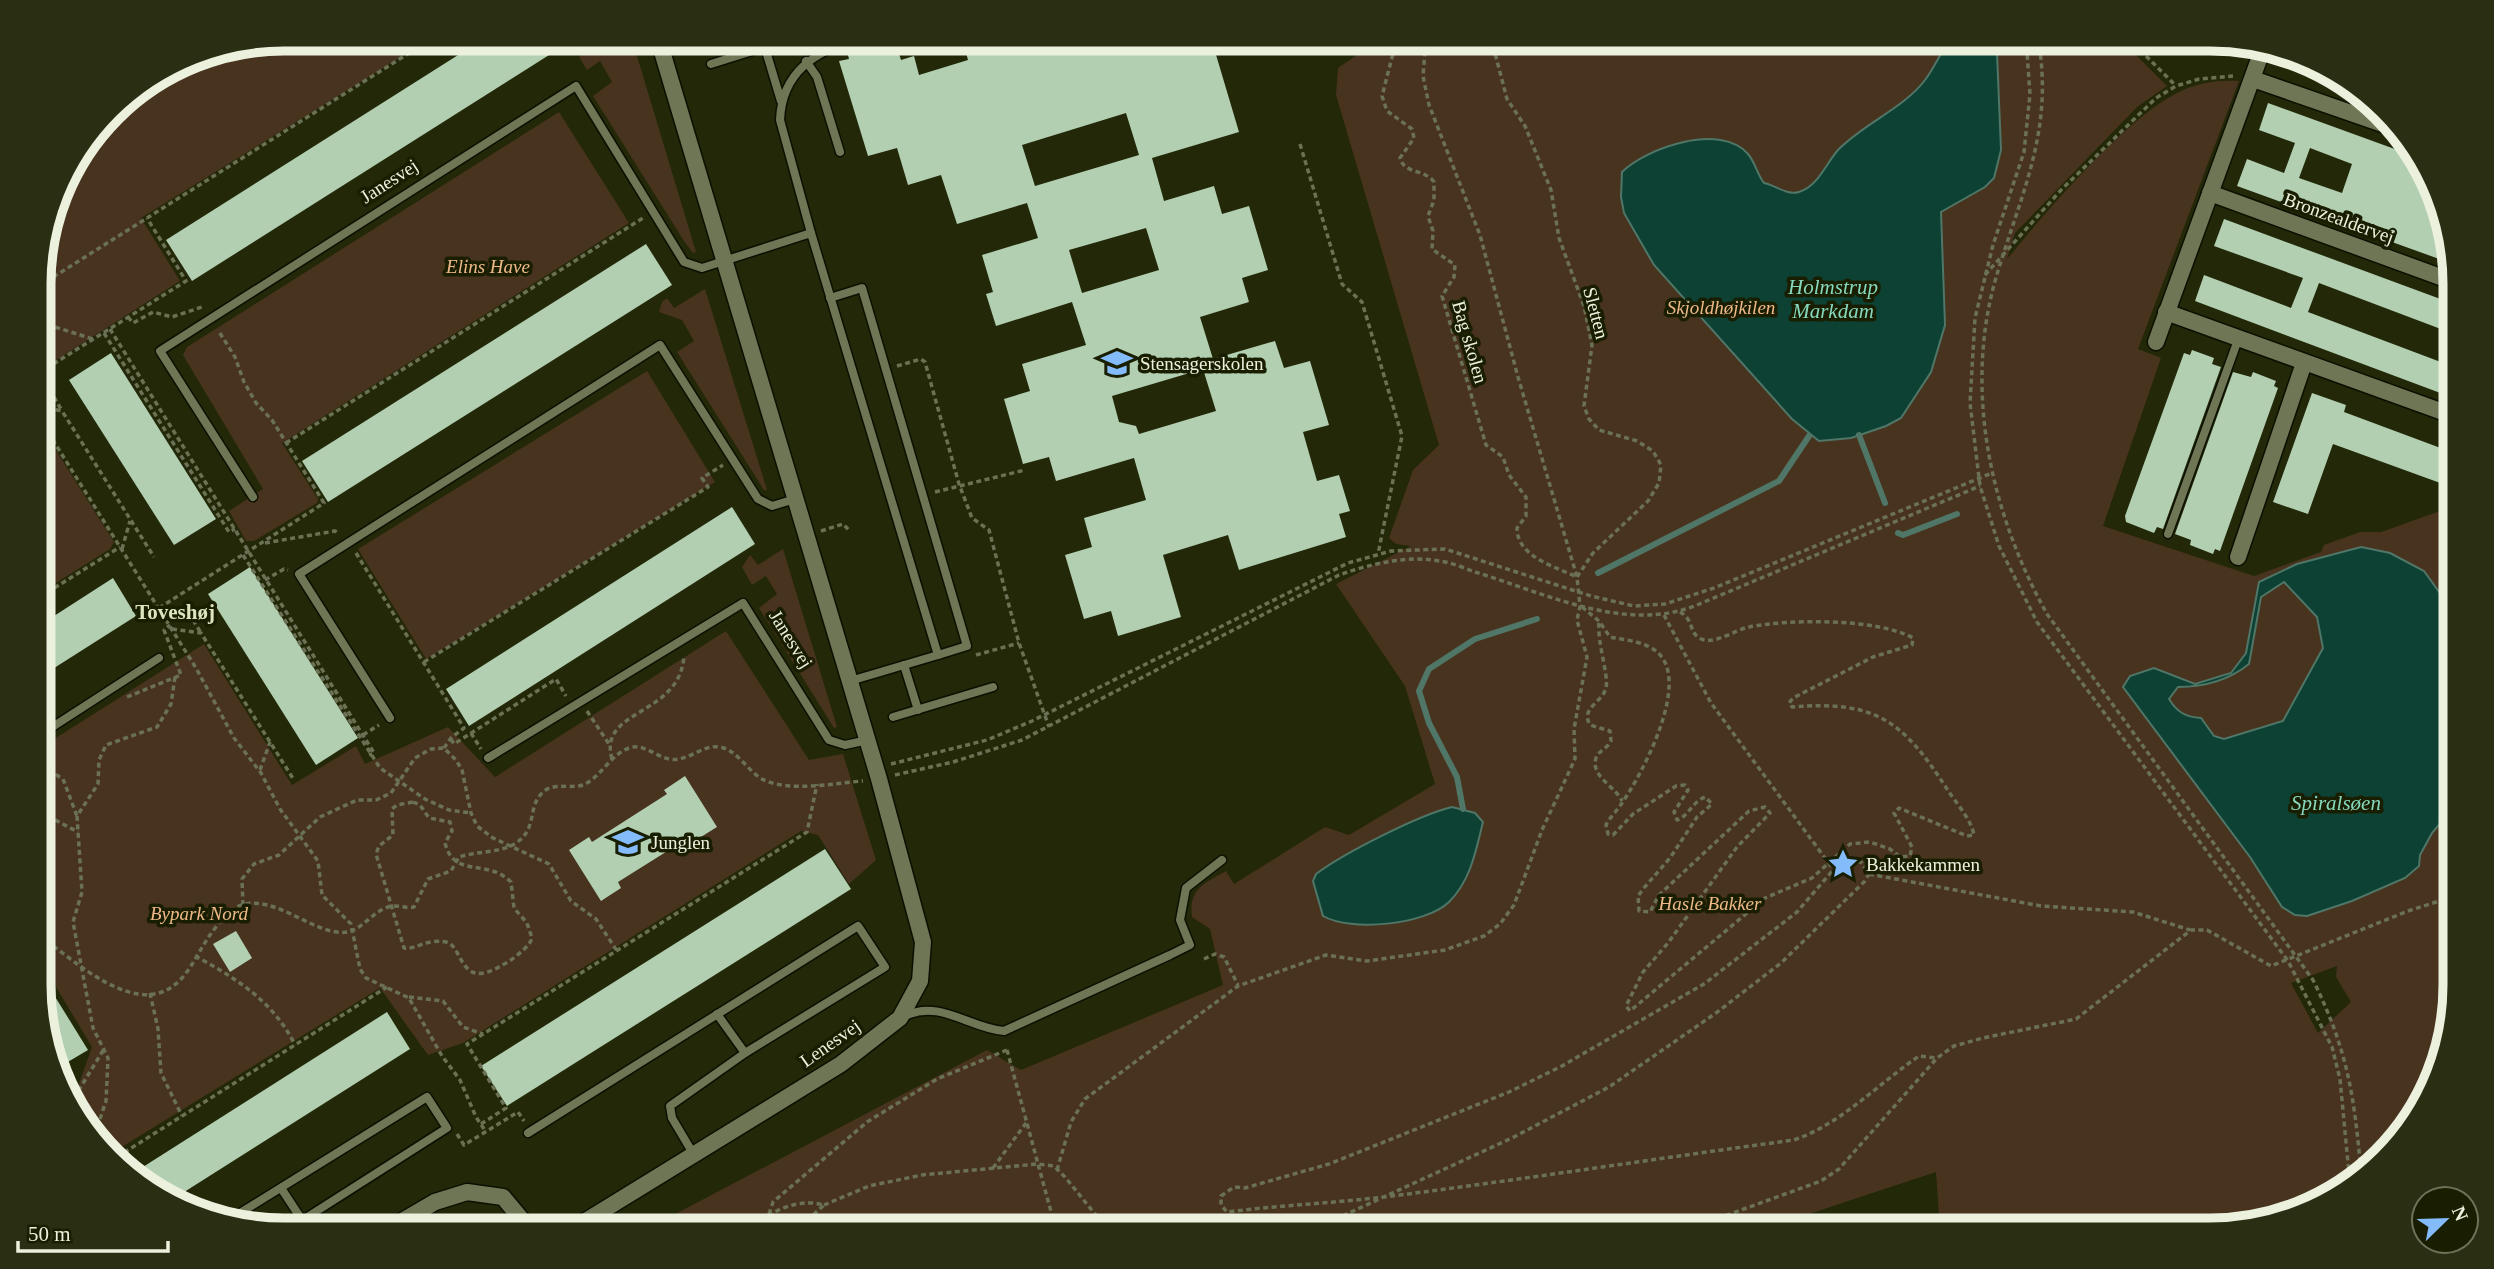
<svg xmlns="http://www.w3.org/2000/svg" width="2494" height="1269" font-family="Georgia,serif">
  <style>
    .green { fill: #48331f; fill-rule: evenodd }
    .water { fill: #0c4134; stroke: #4f7667; stroke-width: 2; fill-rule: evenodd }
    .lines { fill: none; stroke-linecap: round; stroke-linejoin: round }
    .stream { stroke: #4f7667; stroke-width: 6 }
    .building { fill: #b2cfb2; fill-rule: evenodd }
    .lane-casing { stroke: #0c1000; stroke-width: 11 }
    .street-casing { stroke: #0c1000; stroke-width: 19 }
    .path { stroke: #6b7155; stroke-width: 3.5; stroke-dasharray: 5 3.5; stroke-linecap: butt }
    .lane { stroke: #6f7655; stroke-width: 8 }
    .street { stroke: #6f7655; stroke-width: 16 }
    .labels { text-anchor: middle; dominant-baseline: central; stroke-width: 7; stroke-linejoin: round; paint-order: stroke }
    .street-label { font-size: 19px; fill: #ecf1de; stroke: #191e01 }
    .park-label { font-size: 19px; font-style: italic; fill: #eeb987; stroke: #191e01 }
    .poi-label { font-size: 19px; fill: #ecf1de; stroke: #191e01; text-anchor: start }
    .water-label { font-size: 21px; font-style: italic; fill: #86d8be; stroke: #191e01 }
    .neighbourhood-label { font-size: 21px; font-weight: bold; fill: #dce5c0; stroke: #191e01 }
    .rim { fill: none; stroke: #ecf1de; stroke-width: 9 }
  </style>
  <rect width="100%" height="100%" fill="#222808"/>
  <g class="green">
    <polygon points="284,39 412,39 417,47 141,218 180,281 39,371 39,268 64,176 122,100 191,57"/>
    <path d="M 1361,39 L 2120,39 L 2167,86 L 2137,107 L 2015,233 L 2007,259 C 2046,212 2127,116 2181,91 C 2200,82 2219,80 2239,81 L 2138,349 L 2161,358 L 2103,526 L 2254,576 L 2321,552 L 2324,545 L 2360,532 L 2381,532 L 2454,506 L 2455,985 L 2430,1093 L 2346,1189 L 2225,1230 L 1940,1230 L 1936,1172 L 1761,1230 L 645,1230 L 987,1050 L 1021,1070 L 1223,985 L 1210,929 L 1192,917 C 1188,889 1205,883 1226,871 L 1234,884 L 1325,827 L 1349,835 L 1435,784 L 1405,686 L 1336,584 L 1411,546 L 1396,544 L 1389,538 L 1413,470 L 1439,445 L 1336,95 L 1338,68 L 1364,50 ZM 2337,966 L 2336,977 L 2351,1002 L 2318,1033 L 2291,983 Z"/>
    <polygon points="604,41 627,41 634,46 696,252 693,253 684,241 593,96 612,82 600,61 587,70 579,57"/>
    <polygon points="559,112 629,223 282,443 318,499 317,503 254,541 246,541 229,511 263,489 183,355 187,347"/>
    <polygon points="705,289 767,490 764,490 677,352 694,341 682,320 659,312 662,302 667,298 674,308"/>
    <polygon points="647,371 715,482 426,659 358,549"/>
    <polygon points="45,433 114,542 110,549 40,593 39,437"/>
    <polygon points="783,549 837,727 834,728 759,608 777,594 766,576 752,585 742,567 750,555 758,565"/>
    <polygon points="726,631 809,760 843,754 876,860 849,884 818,835 801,831 463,1043 428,1055 380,988 112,1153 89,1134 74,1098 92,1047 41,962 40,748 204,644 292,785 356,746 365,764 448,727 495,777"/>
  </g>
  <g class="water">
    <path d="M 1951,38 L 1986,39 L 1997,53 L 2001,150 L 1994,178 L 1985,187 L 1941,212 L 1945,325 L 1931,372 L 1901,418 L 1886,426 L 1851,438 L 1819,441 L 1792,419 L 1654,265 L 1624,213 L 1621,197 L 1622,172 C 1646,148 1721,122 1748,154 C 1755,162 1757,174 1764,183 C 1775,185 1788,196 1799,192 C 1818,186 1825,165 1838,150 C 1864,123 1903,109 1925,80 C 1935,67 1941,51 1951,38 Z"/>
    <path d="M 2361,547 L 2390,553 L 2424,571 L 2447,603 L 2453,631 L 2455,726 L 2450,753 L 2448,814 L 2432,833 L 2420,855 L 2419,866 L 2405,878 L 2352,901 L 2307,916 L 2295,915 L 2282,907 L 2250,857 L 2123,687 L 2130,676 L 2154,668 L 2195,684 L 2231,673 L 2246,653 L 2259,582 L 2297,564 ZM 2284,582 L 2317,617 L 2323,648 L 2283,721 L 2224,739 L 2214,736 L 2201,718 C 2185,717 2177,712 2169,699 L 2178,687 C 2204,687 2229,680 2249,664 L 2261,597 Z"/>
    <path d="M 1452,807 L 1475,813 L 1483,822 C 1476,850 1471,880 1449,902 C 1425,925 1351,932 1323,916 L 1313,881 L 1316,874 C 1344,853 1419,815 1452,807 Z"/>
  </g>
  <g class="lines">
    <g class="stream">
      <polyline points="1859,435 1885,503"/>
      <polyline points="1898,533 1903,535 1957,514"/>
      <polyline points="1598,573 1779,481 1809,436"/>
      <polyline points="1463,809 1457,777 1429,723 1419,691 1429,669 1475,639 1537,619"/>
    </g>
  </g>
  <g class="building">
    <polygon points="485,38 576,38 192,281 166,240"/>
    <path d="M 962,38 L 1184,38 L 1189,55 L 1214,48 L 1239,132 L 1152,158 L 1164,201 L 1214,186 L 1222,214 L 1249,206 L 1268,270 L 1242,278 L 1249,302 L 1200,317 L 1213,359 L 1275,341 L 1284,368 L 1310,361 L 1329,425 L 1303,432 L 1317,481 L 1339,475 L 1350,511 L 1339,514 L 1346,537 L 1239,570 L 1228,535 L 1163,555 L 1181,617 L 1118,636 L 1111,611 L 1084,619 L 1065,555 L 1092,547 L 1084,518 L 1146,500 L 1134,458 L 1056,481 L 1049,457 L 1023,464 L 1004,399 L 1030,391 L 1022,364 L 1086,345 L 1072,302 L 996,326 L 986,294 L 993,292 L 982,255 L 1038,238 L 1027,203 L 957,224 L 941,175 L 908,185 L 897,148 L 868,156 L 839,61 L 849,59 L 847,51 L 887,39 L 889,47 L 896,44 L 901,60 L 914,56 L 919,75 L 968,60 ZM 1126,113 L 1139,155 L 1035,186 L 1022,145 ZM 1146,228 L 1159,270 L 1082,293 L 1069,250 ZM 1203,369 L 1216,411 L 1139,434 L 1136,426 L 1119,422 L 1112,396 Z"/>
    <path d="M 2268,103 L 2414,156 L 2453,253 L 2453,264 L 2237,186 L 2247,159 L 2284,173 L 2295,143 L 2259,130 ZM 2310,148 L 2352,164 L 2342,193 L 2299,178 Z"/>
    <polygon points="2224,219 2454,304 2454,334 2319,283 2308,312 2454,367 2451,397 2195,301 2204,275 2291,308 2303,278 2214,246"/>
    <polygon points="646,244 672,285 328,502 302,461"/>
    <polygon points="2192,350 2214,358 2212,364 2221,367 2163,529 2157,527 2154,533 2126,522 2125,516 2184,353 2190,355"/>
    <polygon points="111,353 216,519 174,545 69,380"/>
    <polygon points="2233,372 2251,377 2253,372 2276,381 2274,386 2278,388 2220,551 2215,549 2213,554 2190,545 2191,540 2175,534"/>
    <polygon points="2312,393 2346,405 2344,412 2454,453 2454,488 2333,444 2308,514 2273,502"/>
    <polygon points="732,507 755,544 469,726 446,689"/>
    <polygon points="250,567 358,738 316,765 208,594"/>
    <polygon points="113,578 136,616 40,677 40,625"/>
    <polygon points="685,776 717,827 696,840 693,835 618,882 621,888 601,901 569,850 589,837 592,842 667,794 664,790"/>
    <polygon points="825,849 851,889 507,1106 481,1066"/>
    <polygon points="236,931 252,958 230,972 213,944"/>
    <polygon points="41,974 88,1050 61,1066 41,1017"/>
    <polygon points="387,1012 410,1049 170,1201 135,1172"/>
  </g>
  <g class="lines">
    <g class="lane-casing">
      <g id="lane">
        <polyline points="762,38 781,101"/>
        <polyline points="806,61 817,77 840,152"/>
        <polyline points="711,64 765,47"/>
        <path d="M 811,233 L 780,120 C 782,71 816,51 859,38"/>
        <polyline points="830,298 862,288 967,646 938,655"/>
        <polyline points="253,497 160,351 576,86 684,262 702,268 811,233 938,655 850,681"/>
        <polyline points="2168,534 2239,337"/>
        <polyline points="904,665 918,710"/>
        <polyline points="893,717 993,687"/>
        <polyline points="390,718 299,574 660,345 758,499 772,506 795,499"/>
        <polyline points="40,735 159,658"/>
        <polyline points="488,758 743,603 829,740 845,745 868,740"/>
        <polyline points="717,1014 745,1053"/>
        <path d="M 905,1016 C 940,999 969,1028 1004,1031 L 1170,955 L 1190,945 L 1180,920 L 1186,888 L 1222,860"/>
        <polyline points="528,1133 858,926 885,967 745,1053 670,1106 672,1118 694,1155"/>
        <polyline points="281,1188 302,1220"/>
        <polyline points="232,1218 427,1097 447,1128 287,1230"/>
      </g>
    </g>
    <g class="street-casing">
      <g id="street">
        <polyline points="2253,79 2397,129"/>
        <polyline points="2210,193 2454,282"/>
        <polyline points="2166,312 2454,416"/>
        <polyline points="2156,342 2262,51"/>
        <polyline points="2238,557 2304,363"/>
        <polyline points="387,1230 435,1202 467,1192 503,1197 523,1221 542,1230"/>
        <polyline points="571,1230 841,1064 900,1018 920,981 923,942 879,779 658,38"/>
      </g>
    </g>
    <g class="path">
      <path d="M 1397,38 L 1382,96 L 1387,111 L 1412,129 L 1414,138 L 1400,158 C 1404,174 1425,169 1434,182 L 1434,200 L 1428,216 L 1433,231 L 1432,249 L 1455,265 L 1454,277 L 1442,296 L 1486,445 L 1503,457 L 1509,475 L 1526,497 L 1526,516 L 1517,528 C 1517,557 1556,567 1577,577"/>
      <polyline points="1491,38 1507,99 1525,126 1551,190 1559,238 1584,306 1592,345 1584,406 1589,419 1599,430 1637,441 1653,451 1661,465 1659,483 1648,501 1593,553 1577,577"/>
      <polyline points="2026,38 2030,94 2024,152 1993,245 1975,318 1970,403 1980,486 1999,546 2037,622 2288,961 2332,1047 2340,1079 2350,1184"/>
      <path d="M 2038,38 C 2054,128 2023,189 1998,271 C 1962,386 1990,512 2047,614 L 2313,980 C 2348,1051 2354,1095 2361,1172"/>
      <polyline points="2128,38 2176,86"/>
      <polyline points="1300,144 1342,284 1362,302 1402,436 1378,554"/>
      <polyline points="1985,275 2061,190 2156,98 2176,86 2199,79 2233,76"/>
      <polyline points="39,286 433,38"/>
      <polyline points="128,317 133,323 153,312 172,317 202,307"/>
      <polyline points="39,322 93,339"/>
      <polyline points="110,329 374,753 369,755"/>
      <polyline points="104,333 229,532 235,529"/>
      <polyline points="897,366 921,359 925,362 959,484 972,518 989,530 1019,643 1049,727"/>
      <polyline points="39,373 186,281 147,218"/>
      <polyline points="54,397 62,411"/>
      <polyline points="39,406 62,411 154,557"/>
      <polyline points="39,418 196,668 234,738 261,773 280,809 318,861 322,895 351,924 360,969 366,978 409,998 442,1056 460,1080 476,1117 486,1132"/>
      <polyline points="286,443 643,218"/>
      <polyline points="935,492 1025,470"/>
      <polyline points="821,531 843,524 849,530"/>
      <polyline points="265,543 335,531 339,534"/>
      <polyline points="122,549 130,521"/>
      <polyline points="356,553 464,728 451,738 444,748"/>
      <polyline points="243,555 380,768 425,799 449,810 471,813"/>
      <polyline points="265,580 284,569 288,570"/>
      <polyline points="40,597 120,547"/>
      <path d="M 1582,607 L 1599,621 L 1610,637 C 1625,640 1643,641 1656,651 C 1693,680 1642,774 1622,803 C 1617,811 1610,817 1606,825 L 1608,834 L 1613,835 L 1633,814 L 1676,786 L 1685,785 L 1688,790 L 1674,812 L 1677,820 C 1688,817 1692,802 1705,797 L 1712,804 L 1697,817 L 1670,858 L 1643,889 L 1638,896 L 1639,911 L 1650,912 L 1659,895 L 1749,811 L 1765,807 L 1770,813 L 1737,847 L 1668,943 L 1643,972 L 1626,1006 L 1630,1011 L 1765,898 L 1812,878 L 1850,844 L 1870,842 L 1890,849 L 1900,857 L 1910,856 L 1912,847 L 1894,813 L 1899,808 L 1967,836 L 1974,835 C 1971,819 1956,803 1947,789 C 1903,721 1876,700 1792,707 L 1789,703 L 1793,698 L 1873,657 L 1912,645 L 1913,638 C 1877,618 1789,619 1749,627 C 1736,629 1711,648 1698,637 C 1689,631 1694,620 1680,612"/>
      <polyline points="159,608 324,503 272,420 256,403 244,382 235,357 218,330"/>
      <polyline points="1664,615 1711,703 1833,869"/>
      <polyline points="193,620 201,633"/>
      <path d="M 1599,623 C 1597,642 1609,676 1606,688 C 1602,703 1580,708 1590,725 L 1610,731 L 1611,741 C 1608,748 1598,751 1596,758 C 1590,776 1616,787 1622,801"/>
      <polyline points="172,629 201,633 294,780"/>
      <polyline points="976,655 1019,643"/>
      <polyline points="424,662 708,487 702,478 723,465"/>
      <polyline points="127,697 181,675 164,630 170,625"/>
      <polyline points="587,711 609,744"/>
      <polyline points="471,733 481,749"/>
      <polyline points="363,735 379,725"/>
      <polyline points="451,739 454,744 556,679 566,696"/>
      <path d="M 612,759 C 597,708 681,717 684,655"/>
      <polyline points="891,764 987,740 1032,721 1348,563 1391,551 1445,549 1591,596 1634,606 1665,604 1714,588 1992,473"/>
      <polyline points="260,770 270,742"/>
      <polyline points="40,773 50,771 63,779 77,816"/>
      <path d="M 895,775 L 953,762 L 1022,740 L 1339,575 C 1370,564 1407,555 1439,561 C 1451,562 1464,568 1475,572 C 1545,593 1625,634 1697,605 L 1980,486"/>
      <path d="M 413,802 L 420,805 L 429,818 L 450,822 L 452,831 L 445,843 C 454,879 487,858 511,882 L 514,908 L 527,923 L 532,938 C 529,951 488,978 475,973 C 459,968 459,945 446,942 C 427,938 416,950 404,948 L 376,854 L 379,846 L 393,835 L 392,809 L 397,805 Z"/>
      <polyline points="40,812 78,832"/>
      <polyline points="1869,874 2041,906 2133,912 2190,930"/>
      <polyline points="243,905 242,879 254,864 279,855 320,817 357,800 376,800 391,793 415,758 431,749 444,748 456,760 462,770 471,813 477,826 493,838 549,864 571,901 596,919 617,951"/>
      <path d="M 40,936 C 74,960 139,1023 180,980 C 192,968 200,949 210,935 C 219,923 230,907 245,904 C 276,898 307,928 337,932 C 360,936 369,913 388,907 C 396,904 406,909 414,907 L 428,879 L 451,871 L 459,857 C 477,851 501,853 516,843 C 538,828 527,808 542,793 C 552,782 571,789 583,785 C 601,777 610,755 629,748 C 643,743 655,756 669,759 C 687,763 702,744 720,747 C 737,750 748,771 762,779 C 789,793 834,783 863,781"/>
      <path d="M 195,956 C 236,978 274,1002 295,1045"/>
      <polyline points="1204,959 1215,954 1224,957 1238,985"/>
      <polyline points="150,993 158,1029 161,1073 182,1116"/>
      <polyline points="409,997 443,1001 463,1027 483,1034"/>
      <polyline points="1007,1050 1056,1230"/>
      <polyline points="74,1098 104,1049"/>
      <polyline points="481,1124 506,1108 467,1044 807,832 817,784"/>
      <polyline points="88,1131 100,1119 106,1101 108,1058 93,1028 73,922 82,892 77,816 98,784 99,760 106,745 157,727 171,704 175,677"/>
      <polyline points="457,1134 464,1145 518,1112 524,1121"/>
      <polyline points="117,1157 387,987"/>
      <polyline points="993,1168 1026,1123"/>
      <polyline points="1057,1170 1071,1122 1085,1099 1238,986 1326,955 1367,961 1445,950 1484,936 1500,924 1514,905 1542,830 1575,759 1574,729 1587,657 1577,620 1580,606 1577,577 1518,377 1480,235 1429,105 1423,76 1426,38"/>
      <polyline points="824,1205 869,1186 922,1175 1037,1164 1054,1166 1065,1177 1108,1230"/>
      <polyline points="769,1214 773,1202 867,1122 937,1079 1007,1050"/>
      <path d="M 747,1230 C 768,1213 797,1197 824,1205 L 797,1230"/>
      <path d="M 1312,1230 L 1512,1138 L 1609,1087 L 1716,1013 L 1781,963 L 1865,881 L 1869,874 L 1861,862 L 1852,861 L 1834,869 L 1797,912 L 1704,984 L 1562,1066 L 1509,1092 L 1329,1164 L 1245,1188 L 1234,1187 L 1221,1196 L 1221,1205 L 1227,1212 C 1282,1205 1337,1203 1392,1196 C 1526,1179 1660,1158 1794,1140 C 1841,1124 1878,1084 1919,1056 L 1937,1058"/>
      <polyline points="1686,1230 1821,1181 1839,1169 1937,1058 1954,1046 1983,1038 2076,1019 2191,930 2207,930 2271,966 2408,911 2455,896"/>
    </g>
    <use href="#lane" class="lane"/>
    <use href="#street" class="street"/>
  </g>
  <defs>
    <g id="school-bare" transform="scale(2.415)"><path d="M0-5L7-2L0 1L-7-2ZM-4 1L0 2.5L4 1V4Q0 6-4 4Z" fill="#84bcfb" stroke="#191e01" stroke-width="2.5" paint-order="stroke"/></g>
    <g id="sight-bare" transform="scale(2.415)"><path d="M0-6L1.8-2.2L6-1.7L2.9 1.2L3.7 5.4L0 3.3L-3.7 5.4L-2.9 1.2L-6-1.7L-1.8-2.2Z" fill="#84bcfb" stroke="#191e01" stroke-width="2.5" paint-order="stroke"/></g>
  </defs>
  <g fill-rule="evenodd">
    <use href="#school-bare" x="1117" y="363"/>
    <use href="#school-bare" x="628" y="842"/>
    <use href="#sight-bare" x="1843" y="864"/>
  </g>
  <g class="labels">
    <g class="street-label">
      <text transform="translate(389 181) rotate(-33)">Janesvej</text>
      <text transform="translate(2339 218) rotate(20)">Bronzealdervej</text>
      <text transform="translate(1596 313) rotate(75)">Sletten</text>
      <text transform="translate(1470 342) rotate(74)">Bag skolen</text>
      <text transform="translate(791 639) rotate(58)">Janesvej</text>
      <text transform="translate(830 1043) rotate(-35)">Lenesvej</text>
    </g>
    <g class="park-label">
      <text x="488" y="266">Elins Have</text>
      <text x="1721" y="307">Skjoldhøjkilen</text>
      <text x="1710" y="903">Hasle Bakker</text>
      <text x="199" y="913">Bypark Nord</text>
    </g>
    <g class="poi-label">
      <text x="1140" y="363">Stensagerskolen</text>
      <text x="651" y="842">Junglen</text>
      <text x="1866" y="864">Bakkekammen</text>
    </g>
    <g class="water-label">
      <text x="1833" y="287">Holmstrup<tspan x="1833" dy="24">Markdam</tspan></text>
      <text x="2336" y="803">Spiralsøen</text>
    </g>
    <g class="neighbourhood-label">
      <text x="175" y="612">Toveshøj</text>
    </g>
  </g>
  <path d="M0 0H2494V1269H0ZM284 51H2210A233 233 0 0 1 2443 284V985A233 233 0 0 1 2210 1218H284A233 233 0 0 1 51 985V284A233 233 0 0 1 284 51Z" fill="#2a2f13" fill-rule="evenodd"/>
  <path class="rim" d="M284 51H2210A233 233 0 0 1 2443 284V985A233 233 0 0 1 2210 1218H284A233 233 0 0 1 51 985V284A233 233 0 0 1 284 51Z"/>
  <g transform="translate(2445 1220) rotate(67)"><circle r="33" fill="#191e01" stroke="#6d7259" stroke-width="2"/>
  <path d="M0-5L12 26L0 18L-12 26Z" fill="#84bcfb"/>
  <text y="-10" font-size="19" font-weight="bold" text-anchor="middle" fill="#ecf1de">N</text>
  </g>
  <path d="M18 1241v10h150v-10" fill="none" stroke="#ecf1de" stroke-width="3.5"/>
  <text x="28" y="1241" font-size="21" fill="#ecf1de" stroke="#191e01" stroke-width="5" paint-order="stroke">50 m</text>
</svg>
